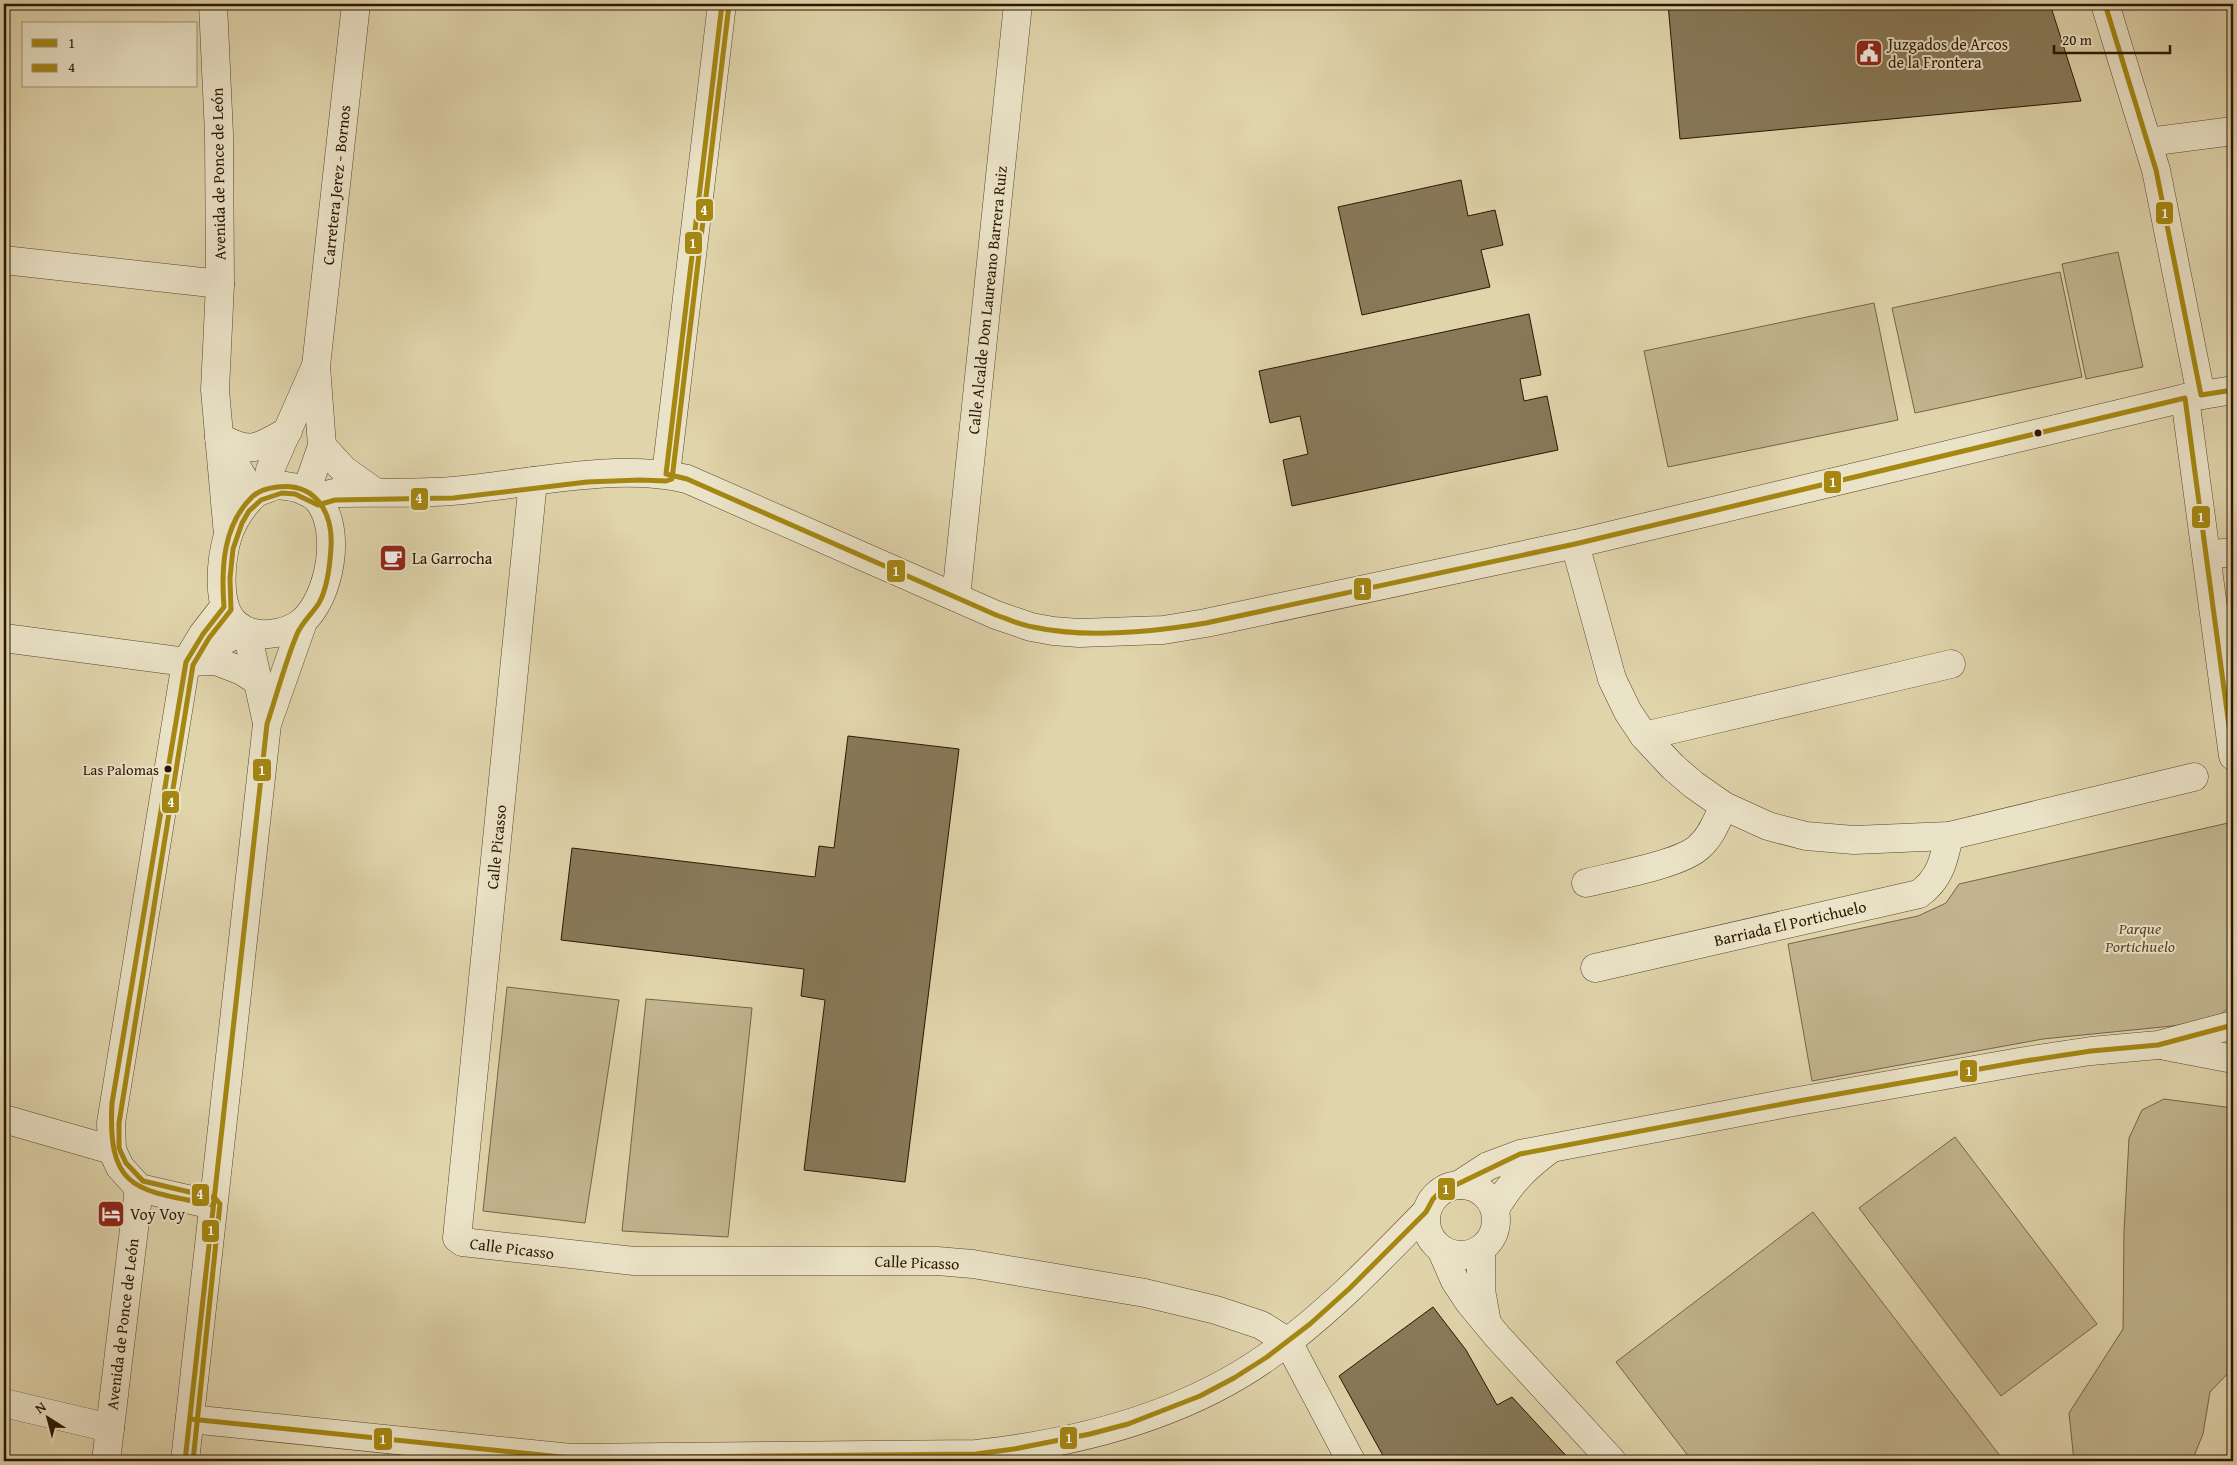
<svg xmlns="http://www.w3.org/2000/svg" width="2237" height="1465" font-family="'Gentium Book Plus',serif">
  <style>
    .green { fill: #c1b48e; stroke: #756548 }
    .building { fill: #887959; stroke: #291601 }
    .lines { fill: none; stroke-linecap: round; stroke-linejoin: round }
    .minor-casing { stroke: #57462c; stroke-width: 29 }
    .tertiary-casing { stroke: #57462c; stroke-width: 29 }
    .minor { stroke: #ebe3c8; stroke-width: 28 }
    .tertiary { stroke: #ebe3c8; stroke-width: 28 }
    .bus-1-casing { stroke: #ebe3c8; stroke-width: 9 }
    .bus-2-casing { stroke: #ebe3c8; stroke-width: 9 }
    .bus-1 { stroke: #a58712; stroke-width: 5 }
    .bus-2 { stroke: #a58712; stroke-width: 5 }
    .bus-dot { fill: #291601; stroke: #ebe3c8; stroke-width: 2 }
    .labels { text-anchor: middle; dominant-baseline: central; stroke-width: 4; stroke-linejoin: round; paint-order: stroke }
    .bus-label { font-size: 15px; fill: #291601; stroke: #ebe3c8; text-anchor: end }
    .poi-label { font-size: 16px; fill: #291601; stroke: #ebe3c8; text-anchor: start }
    .street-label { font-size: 16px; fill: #291601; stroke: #ebe3c8 }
    .park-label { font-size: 16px; font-style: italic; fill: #57452b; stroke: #ebe3c8 }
    .line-badge { stroke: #ebe3c8; stroke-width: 2 }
    .badge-label { font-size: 14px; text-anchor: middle; font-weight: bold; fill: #fff }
  </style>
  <rect width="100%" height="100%" fill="#e0d4ab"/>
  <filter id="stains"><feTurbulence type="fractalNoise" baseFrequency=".004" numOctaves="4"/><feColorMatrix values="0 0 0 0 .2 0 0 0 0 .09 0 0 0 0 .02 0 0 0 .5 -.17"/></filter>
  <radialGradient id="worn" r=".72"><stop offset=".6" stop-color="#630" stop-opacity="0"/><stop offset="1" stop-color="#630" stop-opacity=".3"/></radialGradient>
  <g class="green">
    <polygon points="2118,252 2143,367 2086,379 2062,264"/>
    <polygon points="2060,272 2082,377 1915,413 1892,308"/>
    <polygon points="1874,303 1898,420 1668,467 1644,351"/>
    <polygon points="2228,823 2233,854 2233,1004 2215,1019 2172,1026 2043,1039 1812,1081 1788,944 1918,916 1946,903 1959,884"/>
    <polygon points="507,987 619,1000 585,1223 483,1211"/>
    <polygon points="646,999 752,1008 728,1237 622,1231"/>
    <polygon points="2164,1099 2233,1108 2233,1368 2210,1392 2203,1434 2192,1461 2074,1461 2069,1413 2123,1329 2124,1232 2129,1138 2142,1110"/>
    <polygon points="1955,1137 2097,1324 2001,1396 1859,1208"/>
    <polygon points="1813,1212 2004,1461 1692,1461 1616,1362"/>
  </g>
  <g class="building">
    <polygon points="1668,4 2050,4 2081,101 1680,139"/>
    <polygon points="1461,180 1468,216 1495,210 1503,245 1481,250 1490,287 1362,315 1338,207"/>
    <polygon points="1529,314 1541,375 1520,379 1524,401 1547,396 1558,450 1292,506 1283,460 1308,454 1300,416 1270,423 1259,371"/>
    <polygon points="848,736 959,749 905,1182 804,1170 825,1000 801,996 804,969 561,940 572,848 815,877 819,846 834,848"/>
    <polygon points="1433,1307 1466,1350 1497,1405 1512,1397 1571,1461 1386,1461 1339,1376"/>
  </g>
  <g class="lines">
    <g class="minor-casing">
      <g id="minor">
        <polyline points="213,4 219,134 220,284 215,390 228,535"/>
        <polyline points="2148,142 2233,131"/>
        <polyline points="4,260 220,284"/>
        <path d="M 219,437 C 251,455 258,448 288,431"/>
        <polyline points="224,445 253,495"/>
        <polyline points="666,474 722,4"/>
        <polyline points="533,481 457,1238 462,1242 634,1261 937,1261 973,1264 1145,1293 1216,1310 1261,1325 1288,1342 1351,1461"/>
        <polyline points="1575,544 1612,679 1628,712 1644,736 1673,767 1694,785 1724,806 1768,826 1806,836 1854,840 1949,836 2194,777"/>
        <polyline points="2207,555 2233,552"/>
        <polyline points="956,597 1018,4"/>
        <polyline points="4,638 186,662 216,661 242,671 259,682"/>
        <polyline points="189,660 243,630"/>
        <polyline points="1644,736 1951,664"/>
        <path d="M 1586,883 C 1613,876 1683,864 1700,846 C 1712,835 1717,820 1724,806"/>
        <path d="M 1595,968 L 1919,894 C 1940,879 1944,860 1949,836"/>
        <polyline points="4,1119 112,1150"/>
        <polyline points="213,1205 139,1188 120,1167 112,1150 111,1123 186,662 203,634 224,607"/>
        <polyline points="4,1403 110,1428"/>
        <polyline points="106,1461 139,1188"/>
      </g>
    </g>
    <g class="tertiary-casing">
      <g id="tertiary">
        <polyline points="2105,4 2156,170 2201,395"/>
        <polyline points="2185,398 2233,756"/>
        <polyline points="322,446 344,470 375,492"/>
        <path d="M 275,485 C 290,486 306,488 317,499 C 343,528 330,597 303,621 C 293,630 281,633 268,634 C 256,635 246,632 237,625 C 215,608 221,559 228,535 C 233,521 242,507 252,497 C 257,491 268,489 275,485 Z"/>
        <polyline points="266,489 270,470 314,370"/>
        <polyline points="306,492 322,446 316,366 356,4"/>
        <path d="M 317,498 L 334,493 C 373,492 413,494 452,491 C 527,485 613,462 687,479 L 996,615 L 1031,627 L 1053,631 L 1079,633 L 1163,630 L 1206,623 L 1575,544 L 2185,398 L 2233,390"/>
        <polyline points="247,632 267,723"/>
        <polyline points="2165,1046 2233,1059"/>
        <circle cx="1461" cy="1220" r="35"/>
        <polyline points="1459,1185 1488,1166 1520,1154 1793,1102 2025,1061 2091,1051 2158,1045 2233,1025"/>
        <path d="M 1495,1209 C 1513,1180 1523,1170 1549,1150"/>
        <polyline points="1441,1249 1455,1281 1469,1302 1498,1337 1612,1461"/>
        <polyline points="1481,1249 1481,1290 1487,1323"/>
        <path d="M 190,1419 L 571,1458 L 976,1454 C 1078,1443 1182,1417 1267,1357 C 1326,1316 1376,1263 1426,1212"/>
        <polyline points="185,1461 267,724 303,622"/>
      </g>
    </g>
    <use href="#minor" class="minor"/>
    <use href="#tertiary" class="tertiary"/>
    <g class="bus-1-casing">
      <g id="bus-1">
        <path d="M 722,4 L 666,474 L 687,479 L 996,615 C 1008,619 1020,625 1033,627 C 1087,639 1152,632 1206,623 L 1575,544 L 2185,398 L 2233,756"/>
        <polyline points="2105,4 2156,170 2201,395 2233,390"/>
        <polyline points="190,1419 571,1458 976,1454 1014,1449 1090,1434 1128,1424 1200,1396 1234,1378 1267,1357 1310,1324 1350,1288 1426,1212 1433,1199 1439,1193 1520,1154 1793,1102 2025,1061 2091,1051 2158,1045 2233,1025"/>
        <path d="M 185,1461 L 267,724 C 277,694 285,663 297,634 C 303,621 312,614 319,603 C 328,587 330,565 331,547 C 333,513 316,482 277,487 C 269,488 258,491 252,497 C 223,525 221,568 224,607 L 203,634 L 186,662 L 112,1103 C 107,1192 138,1190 213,1205"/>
      </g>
    </g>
    <g class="bus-2-casing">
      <polyline id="bus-2" points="193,1461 220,1204 215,1198 143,1181 126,1163 119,1148 119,1123 193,665 209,638 231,610 230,578 233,549 242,523 249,511 261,500 282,493 295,494 318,505 335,500 453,498 587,482 640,480 666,481 672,479 729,5"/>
    </g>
    <use href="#bus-1" class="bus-1"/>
    <use href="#bus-2" class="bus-2"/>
  </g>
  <defs>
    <g id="civic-square" transform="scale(1.4375)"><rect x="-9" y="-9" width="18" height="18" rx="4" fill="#8f2418" stroke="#ebe3c8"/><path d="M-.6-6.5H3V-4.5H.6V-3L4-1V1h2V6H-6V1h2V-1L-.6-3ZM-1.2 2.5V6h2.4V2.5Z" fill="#fff"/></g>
    <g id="cafe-square" transform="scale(1.4375)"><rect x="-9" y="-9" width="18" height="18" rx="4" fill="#8f2418" stroke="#ebe3c8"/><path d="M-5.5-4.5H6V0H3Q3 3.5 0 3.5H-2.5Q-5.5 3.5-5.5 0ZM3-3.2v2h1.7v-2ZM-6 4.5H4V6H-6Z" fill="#fff"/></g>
    <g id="hotel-square" transform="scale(1.4375)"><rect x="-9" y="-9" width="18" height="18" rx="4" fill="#8f2418" stroke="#ebe3c8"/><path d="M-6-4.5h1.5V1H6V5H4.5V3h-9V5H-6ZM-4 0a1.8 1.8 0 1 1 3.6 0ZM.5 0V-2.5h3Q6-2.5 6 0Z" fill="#fff"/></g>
  </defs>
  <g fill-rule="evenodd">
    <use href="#civic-square" x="1869" y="53"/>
    <use href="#cafe-square" x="393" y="558"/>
    <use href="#hotel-square" x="111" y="1214"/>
  </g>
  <g class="bus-dot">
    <circle cx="2038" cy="433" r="4.5"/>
    <circle cx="168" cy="769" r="4.5"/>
  </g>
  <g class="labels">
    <g class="bus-label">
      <text x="159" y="769">Las Palomas</text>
    </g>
    <g class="poi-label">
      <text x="1888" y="44">Juzgados de Arcos<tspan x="1888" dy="18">de la Frontera</tspan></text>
      <text x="412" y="558">La Garrocha</text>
      <text x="130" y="1214">Voy Voy</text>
    </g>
    <g class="street-label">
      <text transform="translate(218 174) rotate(-91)">Avenida de Ponce de León</text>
      <text transform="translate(336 185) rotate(-84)">Carretera Jerez - Bornos</text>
      <text transform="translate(987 300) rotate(-84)">Calle Alcalde Don Laureano Barrera Ruiz</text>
      <text transform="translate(496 847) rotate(-84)">Calle Picasso</text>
      <text transform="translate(1790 923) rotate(-13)">Barriada El Portichuelo</text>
      <text transform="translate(512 1248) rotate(7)">Calle Picasso</text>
      <text transform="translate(917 1262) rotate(2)">Calle Picasso</text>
      <text transform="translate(122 1324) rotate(-83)">Avenida de Ponce de León</text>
    </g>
    <g class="park-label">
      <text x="2140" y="928">Parque<tspan x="2140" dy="18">Portichuelo</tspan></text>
    </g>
  </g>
  <g class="line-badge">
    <rect x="695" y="198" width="19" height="24" rx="5" fill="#a58712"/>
    <rect x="2155" y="201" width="19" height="24" rx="5" fill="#a58712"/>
    <rect x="684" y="231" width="19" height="24" rx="5" fill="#a58712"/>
    <rect x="1823" y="470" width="19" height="24" rx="5" fill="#a58712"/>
    <rect x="410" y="487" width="19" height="24" rx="5" fill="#a58712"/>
    <rect x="2191" y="505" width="20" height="24" rx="5" fill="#a58712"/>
    <rect x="886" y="559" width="20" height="24" rx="5" fill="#a58712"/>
    <rect x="1353" y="577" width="19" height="24" rx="5" fill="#a58712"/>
    <rect x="252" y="758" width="20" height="24" rx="5" fill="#a58712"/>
    <rect x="161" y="790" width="19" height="24" rx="5" fill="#a58712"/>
    <rect x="1959" y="1059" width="19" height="24" rx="5" fill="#a58712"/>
    <rect x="1437" y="1177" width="19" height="24" rx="5" fill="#a58712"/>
    <rect x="191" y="1183" width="19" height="24" rx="5" fill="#a58712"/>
    <rect x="201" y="1219" width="19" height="24" rx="5" fill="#a58712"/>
    <rect x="1059" y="1426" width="19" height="24" rx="5" fill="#a58712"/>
    <rect x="373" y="1427" width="20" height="24" rx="5" fill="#a58712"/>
  </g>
  <g class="badge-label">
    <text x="704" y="215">4</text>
    <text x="2165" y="218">1</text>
    <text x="693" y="248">1</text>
    <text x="1833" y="487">1</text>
    <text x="419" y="503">4</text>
    <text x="2201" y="522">1</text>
    <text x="896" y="576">1</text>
    <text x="1363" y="594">1</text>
    <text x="262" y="775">1</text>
    <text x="171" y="807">4</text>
    <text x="1969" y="1076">1</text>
    <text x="1446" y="1194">1</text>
    <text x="200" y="1199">4</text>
    <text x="211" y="1235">1</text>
    <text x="1069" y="1443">1</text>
    <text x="383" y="1444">1</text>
  </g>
  <rect width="2237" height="1465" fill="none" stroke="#e0d4ab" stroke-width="20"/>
  <rect x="5" y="5" width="2227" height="1455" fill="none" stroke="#291601" stroke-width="2.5"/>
  <rect x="10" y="10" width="2217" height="1445" fill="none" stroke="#291601"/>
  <rect x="22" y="22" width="175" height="65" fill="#ebe3c8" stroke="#9d9178"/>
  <rect x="32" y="39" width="25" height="8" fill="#a58712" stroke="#9d9178"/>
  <text x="68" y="48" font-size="15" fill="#291601">1</text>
  <rect x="32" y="64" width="25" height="8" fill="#a58712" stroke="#9d9178"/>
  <text x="68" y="72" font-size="15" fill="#291601">4</text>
  <g transform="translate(48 1418) rotate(324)" stroke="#ebe3c8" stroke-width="4" paint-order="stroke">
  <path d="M0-4L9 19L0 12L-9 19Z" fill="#291601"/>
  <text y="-8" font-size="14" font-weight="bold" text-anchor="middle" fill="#291601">N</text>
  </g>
  <path d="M2054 45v8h116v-8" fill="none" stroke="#291601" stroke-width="2.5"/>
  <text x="2062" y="45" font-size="15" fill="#291601" stroke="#ebe3c8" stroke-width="4" paint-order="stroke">20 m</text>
  <rect width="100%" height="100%" filter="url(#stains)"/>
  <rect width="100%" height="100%" fill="url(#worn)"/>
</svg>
